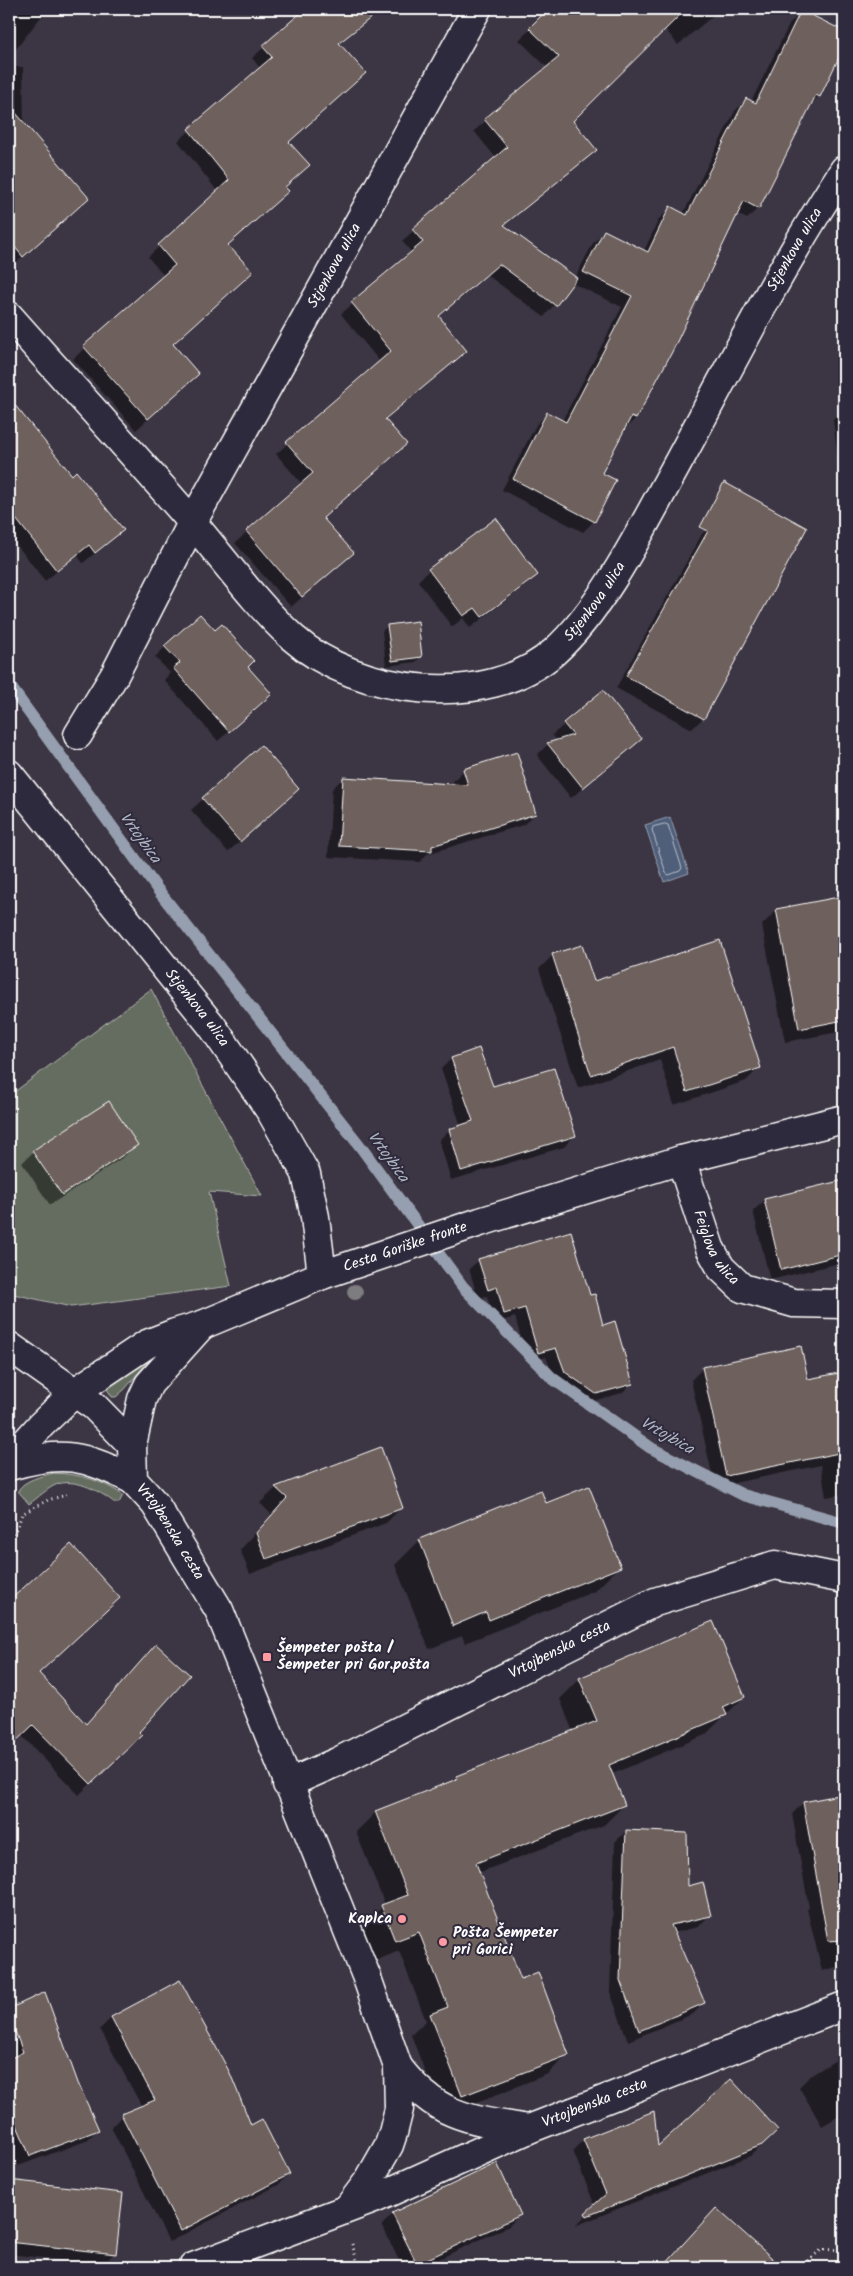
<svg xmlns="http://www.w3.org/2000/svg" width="853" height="2276" font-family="Kalam,sans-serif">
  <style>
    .green { fill: #656d60; stroke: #b2b6b0 }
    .water { fill: #505f7a; stroke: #969faf }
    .shadow { fill: #0007 }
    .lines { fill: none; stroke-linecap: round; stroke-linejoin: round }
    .shore { stroke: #b9bfca; stroke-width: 1 }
    .stream { stroke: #969faf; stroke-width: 12 }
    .building { fill: #6e615c; stroke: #fff }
    .minor-casing { stroke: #fff; stroke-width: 31 }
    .path { stroke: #fff; stroke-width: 3; stroke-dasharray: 1 4; stroke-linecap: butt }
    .minor { stroke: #2f2a3d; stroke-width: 28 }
    .tree { fill: #7d7c7f }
    .poi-dot { fill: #ff9aa2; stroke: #2f2a3d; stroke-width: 2 }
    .labels { text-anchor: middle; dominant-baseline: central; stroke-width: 4; stroke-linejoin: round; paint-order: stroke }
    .street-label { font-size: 15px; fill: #fff; stroke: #2f2a3d }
    .poi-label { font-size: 15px; font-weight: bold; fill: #fff; stroke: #2f2a3d; text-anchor: start }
    .water-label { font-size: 16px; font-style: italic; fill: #b0b7c3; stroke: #2f2a3d }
  </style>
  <rect width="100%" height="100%" fill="#3c3543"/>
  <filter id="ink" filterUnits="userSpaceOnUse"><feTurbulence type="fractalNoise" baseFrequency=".02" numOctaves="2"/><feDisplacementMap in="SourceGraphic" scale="10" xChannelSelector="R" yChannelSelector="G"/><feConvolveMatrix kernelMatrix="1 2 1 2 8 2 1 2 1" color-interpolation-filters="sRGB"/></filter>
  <g filter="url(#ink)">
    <g class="green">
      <polygon points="151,989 262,1196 209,1192 231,1286 71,1307 9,1293 9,1096"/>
      <polygon points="185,1338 144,1366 125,1389 116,1397 112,1397 107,1389 108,1385 132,1364"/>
      <path d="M 54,1473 C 80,1474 101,1480 123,1495 L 119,1503 L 115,1503 C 101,1492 77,1478 58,1484 C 47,1488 38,1498 29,1504 L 18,1491 C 23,1480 42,1476 54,1473 Z"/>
    </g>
    <polygon class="water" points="670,817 689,873 664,882 645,825"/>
    <g class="shadow">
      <polygon points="9,9 47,9 9,58"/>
      <polygon points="306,9 382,9 338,44 287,142 284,188 227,245 172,345 186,385 136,430 73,359 164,276 148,257 218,192 178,141 261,69 252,58"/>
      <polygon points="550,9 721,9 678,45 665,29 571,121 595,150 504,226 575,278 593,243 604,232 644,251 659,219 671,208 683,214 735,111 746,100 751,102 790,23 802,12 844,33 844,45 819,96 809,107 758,208 747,219 737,214 635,419 624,430 601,473 594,521 583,532 502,490 536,425 547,414 562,421 622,307 572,283 544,317 487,275 438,317 466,351 385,420 322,518 352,553 291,607 235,543 302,484 276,454 380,362 341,314 412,253 402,241 496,158 474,131 548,68 519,40"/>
      <polygon points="9,67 23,67 24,124 34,160 9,160"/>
      <polygon points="50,155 76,209 11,267 9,264 9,192"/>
      <polygon points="844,299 844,363 839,305"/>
      <polygon points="9,400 72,476 122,530 83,563 77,555 45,581 9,535"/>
      <polygon points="844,408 844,507 833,419"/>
      <polygon points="712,524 703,718 692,729 616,688 702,534"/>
      <polygon points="844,563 844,602 841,565"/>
      <polygon points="429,570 537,575 525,586 470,628 463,618 452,627 418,581"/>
      <polygon points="388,626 421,656 416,662 386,666 382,631"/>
      <polygon points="165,647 246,667 260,704 218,741 164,680 170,673 155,657"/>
      <polygon points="603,692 641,739 571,798 537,755 548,744 558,741 552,735"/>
      <polygon points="261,747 286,800 228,852 191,810"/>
      <polygon points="464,770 535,814 523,825 427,854 420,862 328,857 332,789 343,778 454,785 453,781"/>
      <polygon points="844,897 844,1031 785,1042 762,925 777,910"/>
      <polygon points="581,946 593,983 759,1068 746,1081 674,1105 660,1060 578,1088 539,969 552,956"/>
      <polygon points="451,1059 492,1088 574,1136 564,1147 451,1180 439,1140 450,1130 461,1126 441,1069"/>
      <polygon points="136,1144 125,1156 50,1205 22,1163 33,1152"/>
      <polygon points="844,1181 844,1262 770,1280 753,1211 765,1200"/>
      <polygon points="479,1260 602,1326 632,1383 622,1393 585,1403 556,1382 546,1357 528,1362 515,1317 495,1323 487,1296 478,1298 469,1269"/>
      <polygon points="703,1368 807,1380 844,1373 844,1494 826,1497 821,1465 715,1487 691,1380"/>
      <polygon points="276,1488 402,1507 386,1523 250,1574 240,1550 272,1515 260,1503"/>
      <polygon points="546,1504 620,1566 595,1591 465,1643 462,1636 429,1649 395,1565 420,1540"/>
      <polygon points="14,1598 38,1673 85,1725 145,1657 137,1732 140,1735 79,1795 21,1735 9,1747 9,1603"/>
      <polygon points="580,1679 744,1697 705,1735 612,1774 624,1805 604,1825 478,1873 520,1981 568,2054 548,2074 442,2116 411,2035 426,2021 399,1951 375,1961 361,1926 385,1905 356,1832 376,1812 451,1783 456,1777 573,1732 560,1699"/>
      <polygon points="841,1796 844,1815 844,1965 822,1971 807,1909 809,1908 792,1814 803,1803"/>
      <polygon points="626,1831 687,1887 709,1916 698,1927 673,1933 704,2003 693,2014 628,2041 610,1992 615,1842"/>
      <polygon points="180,1981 251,2126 289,2174 278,2185 169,2242 111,2127 122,2116 142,2107 100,2029 111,2018"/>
      <polygon points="19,2010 77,2083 97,2130 86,2141 18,2166 9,2143 9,2063 11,2060 9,2054 9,2019"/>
      <polygon points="844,2055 844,2113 822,2126 799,2087 810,2076"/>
      <polygon points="584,2140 657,2149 766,2141 750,2156 575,2226 595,2206 573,2151"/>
      <polygon points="9,2182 122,2194 114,2253 103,2265 9,2254"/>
      <polygon points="716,2210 780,2267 663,2267"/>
      <polygon points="393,2214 520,2214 509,2226 422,2267 402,2267 382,2225"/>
    </g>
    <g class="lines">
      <polygon class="shore" points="665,824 668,825 682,868 680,871 669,875 666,873 652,830 653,827"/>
      <polyline class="stream" points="9,685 158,890 360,1146 463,1287 552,1378 651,1448 743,1495 844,1523"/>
    </g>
    <g class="building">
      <polygon points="305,9 382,9 339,43 366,73 289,142 310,165 285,187 289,191 228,245 253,272 173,344 199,374 148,419 83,346 175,265 158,245 229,180 188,129 272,57 262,46"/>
      <polygon points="548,9 686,9 573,121 597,150 504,225 577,278 556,306 499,264 439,316 467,351 385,419 407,444 323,518 354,553 302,597 246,531 313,473 286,442 391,351 351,302 423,242 412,229 507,147 484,119 559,57 529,28"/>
      <polygon points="801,10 844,31 844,47 820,97 816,95 759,209 744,201 672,352 636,419 631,417 602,473 616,480 595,522 513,479 547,412 566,422 632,296 583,272 604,230 648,252 670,206 687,215 746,98 756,103"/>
      <polygon points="9,105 89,198 23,257 9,240"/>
      <polygon points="9,398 72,475 76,471 124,530 95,553 89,545 57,571 9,510"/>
      <polygon points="724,482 807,528 704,719 626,676 708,531 700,527"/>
      <polygon points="496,518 538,575 482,617 475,608 463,616 428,569"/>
      <polygon points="200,614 215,630 222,624 254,661 248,667 272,694 229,732 173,668 180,663 164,646"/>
      <polygon points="418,621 422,657 392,661 387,625"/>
      <polygon points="603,690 642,739 583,788 547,743 573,735 563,723"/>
      <polygon points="261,745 299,789 240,842 202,798"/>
      <polygon points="517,752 536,814 432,846 432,851 339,846 343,777 468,785 463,769"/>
      <polygon points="844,896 844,1020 799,1029 776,909"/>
      <polygon points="720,940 761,1068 687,1092 673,1047 591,1075 552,954 582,945 594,981"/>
      <polygon points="479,1048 493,1086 554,1068 576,1136 461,1171 449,1129 473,1121 451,1058"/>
      <polygon points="109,1101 138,1145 62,1195 32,1151"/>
      <polygon points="844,1180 844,1254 781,1270 764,1199"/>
      <polygon points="571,1231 590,1295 595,1294 603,1325 615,1321 633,1384 596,1394 565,1372 556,1348 538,1353 525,1308 504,1314 497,1287 488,1290 478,1259"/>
      <polygon points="801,1346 808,1379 844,1372 844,1452 726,1476 702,1367"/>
      <polygon points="381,1447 403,1508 266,1559 256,1533 287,1498 275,1487"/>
      <polygon points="589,1486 621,1567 489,1620 486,1612 453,1626 419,1539 541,1490 546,1503"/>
      <polygon points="71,1544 120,1598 39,1673 86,1724 156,1644 190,1675 139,1732 142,1735 91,1784 33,1725 9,1748 9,1601"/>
      <polygon points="713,1621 745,1697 723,1707 727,1715 609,1765 625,1805 476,1863 521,1979 538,1972 569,2055 462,2096 430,2014 448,2007 419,1932 395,1941 381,1905 408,1895 375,1811 457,1779 456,1776 597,1721 579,1678"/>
      <polygon points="844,1794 844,1940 828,1941 803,1802"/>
      <polygon points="626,1830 687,1833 688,1886 703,1882 711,1916 671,1925 705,2003 639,2031 620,1980"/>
      <polygon points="180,1980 230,2073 251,2125 262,2119 290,2174 181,2231 121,2114 155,2100 111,2017"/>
      <polygon points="45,1992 78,2083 99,2130 30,2156 9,2107 9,2059 23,2052 9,2016 9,2009"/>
      <polygon points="731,2079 778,2130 762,2145 587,2216 585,2213 606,2194 583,2139 654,2111 658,2146"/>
      <polygon points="497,2163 521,2215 417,2264 392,2213"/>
      <polygon points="9,2180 123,2193 116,2254 9,2242"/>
      <polygon points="716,2208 782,2267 662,2267"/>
    </g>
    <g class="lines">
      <g class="minor-casing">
        <g id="minor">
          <path id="s1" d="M 9,316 C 70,385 132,452 192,522 C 225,561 255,603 293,638 C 357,695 487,711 554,652 C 603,608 642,528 674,470 C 729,369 781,265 844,170"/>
          <path id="s2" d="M 78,735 L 114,676 L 192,523 L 477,9"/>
          <path id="s3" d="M 9,774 L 212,1026 L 271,1112 L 306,1174 L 315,1217 L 322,1275"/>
          <path id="s4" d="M 681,1160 L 710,1248 L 721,1268 L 742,1288 L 794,1303 L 844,1304"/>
          <path id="s5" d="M 202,1325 L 149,1384 L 142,1399 L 132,1445 L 133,1480 L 155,1504 L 219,1610 L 367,1978 L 398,2067 L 399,2109 L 393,2133 L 389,2145 L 369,2180 L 348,2208"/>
          <polyline points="9,1346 94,1406 132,1445"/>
          <path id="s6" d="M 9,1461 L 41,1425 L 75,1392 L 147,1344 L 175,1333 L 202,1325 L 322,1275 L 480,1222 L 681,1160 L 844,1119"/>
          <path d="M 9,1466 C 64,1450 83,1455 133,1480"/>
          <path id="s7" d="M 287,1784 L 337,1762 L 655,1602 L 775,1565 L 844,1579"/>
          <path d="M 398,2067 C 436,2117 470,2120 529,2129"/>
          <path id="s8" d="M 193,2267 L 374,2199 L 529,2129 L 844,2006"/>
        </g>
      </g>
      <g class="path">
        <polyline points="9,1537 17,1528 22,1514 48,1500 70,1494"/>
        <polyline points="352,2244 359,2267"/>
        <polyline points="800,2267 821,2250 844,2249"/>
      </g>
      <use href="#minor" class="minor"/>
    </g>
    <circle class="tree" cx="355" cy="1292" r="8"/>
  </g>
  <g class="poi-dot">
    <rect x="262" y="1652" width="10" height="10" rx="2.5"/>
    <circle cx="402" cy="1919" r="5"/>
    <circle cx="443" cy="1942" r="5"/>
  </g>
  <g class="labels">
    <g class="street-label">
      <text stroke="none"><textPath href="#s1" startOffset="1181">Stjenkova ulica</textPath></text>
      <text stroke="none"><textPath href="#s2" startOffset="535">Stjenkova ulica</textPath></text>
      <text stroke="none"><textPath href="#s1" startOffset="776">Stjenkova ulica</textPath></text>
      <text stroke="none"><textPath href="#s3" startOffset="300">Stjenkova ulica</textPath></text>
      <text stroke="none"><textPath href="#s4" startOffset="95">Feiglova ulica</textPath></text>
      <text stroke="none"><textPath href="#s6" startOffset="458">Cesta Goriške fronte</textPath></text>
      <text stroke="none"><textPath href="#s5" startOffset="242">Vrtojbenska cesta</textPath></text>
      <text stroke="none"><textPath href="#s7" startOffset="304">Vrtojbenska cesta</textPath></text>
      <text stroke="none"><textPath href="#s8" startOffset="434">Vrtojbenska cesta</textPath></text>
    </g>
    <g class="poi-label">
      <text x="277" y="1648">Šempeter pošta /<tspan x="277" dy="17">Šempeter pri Gor.pošta</tspan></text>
      <text x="392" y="1919" text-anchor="end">Kaplca</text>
      <text x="453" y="1933">Pošta Šempeter<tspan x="453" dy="17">pri Gorici</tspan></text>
    </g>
    <g class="water-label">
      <text transform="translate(140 838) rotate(54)">Vrtojbica</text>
      <text transform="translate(388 1157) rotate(54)">Vrtojbica</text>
      <text transform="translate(667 1436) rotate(30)">Vrtojbica</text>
    </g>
  </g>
  <rect width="853" height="2276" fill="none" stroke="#2f2a3d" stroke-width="30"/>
  <rect x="15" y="15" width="823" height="2246" fill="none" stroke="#fff" stroke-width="2" filter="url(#ink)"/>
</svg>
